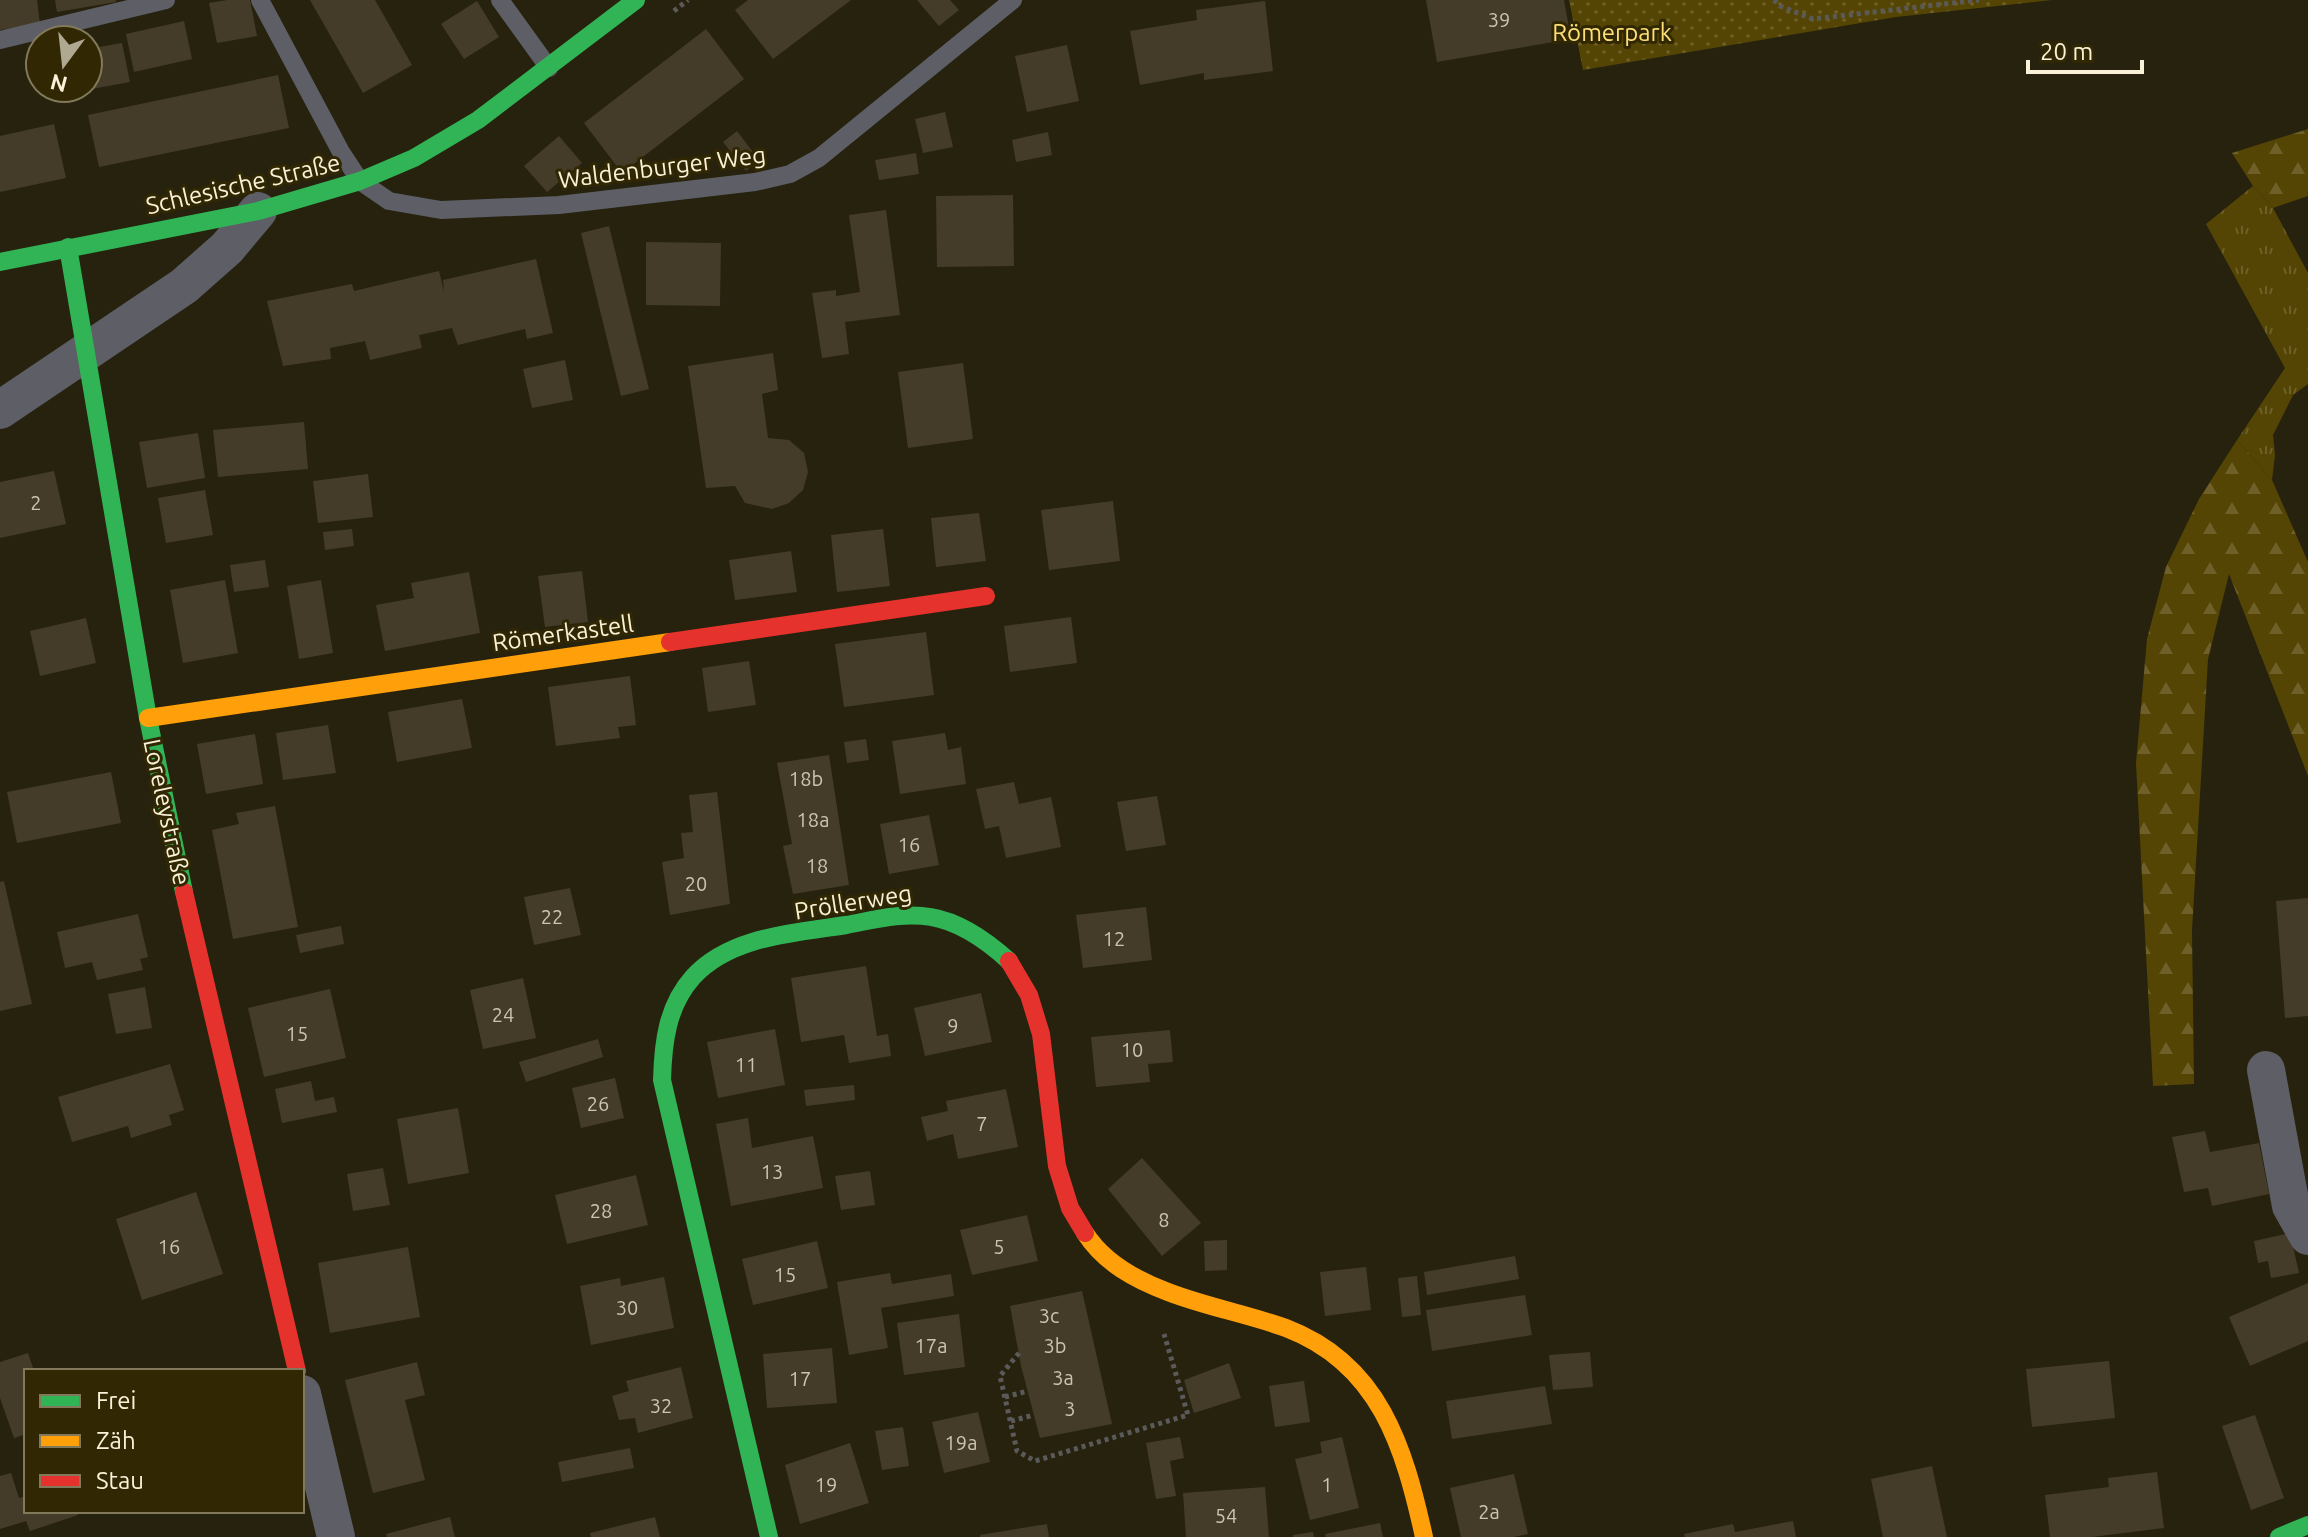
<svg xmlns="http://www.w3.org/2000/svg" width="2308" height="1537" font-family="Ubuntu,sans-serif">
  <style>
    .grass { fill: url(#grass-tufts) }
    .forest { fill: url(#forest-firs) }
    .park { fill: url(#park-dots) }
    .building { fill: #443c29 }
    .lines { fill: none; stroke-linecap: round; stroke-linejoin: round }
    .path { stroke: #5b5a5a; stroke-width: 5; stroke-dasharray: 4 4; stroke-linecap: butt }
    .lane { stroke: #5d5e66; stroke-width: 18 }
    .street { stroke: #5d5e66; stroke-width: 38 }
    .fast { stroke: #30b455; stroke-width: 18 }
    .slow { stroke: #ff9f0a; stroke-width: 18 }
    .jam { stroke: #e5322d; stroke-width: 18 }
    .labels { text-anchor: middle; dominant-baseline: central; stroke-width: 6; stroke-linejoin: round; paint-order: stroke }
    .number-label { font-size: 20px; fill: #ccc4ad }
    .park-label { font-size: 24px; fill: #fcdf76; stroke: #312803 }
    .street-label { font-size: 24px; fill: #f9f2d9; stroke: #312803 }
  </style>
  <defs>
    <pattern id="grass-tufts" width="24" height="20" patternUnits="userSpaceOnUse" patternTransform="scale(2)"><rect width="24" height="20" fill="#554504"/><path d="M3 7l-1-3M5 7V3M7 7l1-3M15 17l-1-3M17 17v-4M19 17l1-3" fill="none" stroke="#6e6028"/></pattern>
    <pattern id="forest-firs" width="22" height="20" patternUnits="userSpaceOnUse" patternTransform="scale(2)"><rect width="22" height="20" fill="#554504"/><path d="M5 1l3.5 6h-7zM16 11l3.5 6h-7z" fill="#6e6028"/></pattern>
    <pattern id="park-dots" width="8" height="8" patternUnits="userSpaceOnUse" patternTransform="scale(2)"><rect width="8" height="8" fill="#554504"/><path d="M2 2h.1M6 6h.1" fill="none" stroke="#6e6028" stroke-width="1.8" stroke-linecap="round"/></pattern>
  </defs>
  <rect width="100%" height="100%" fill="#26220e"/>
  <polygon class="grass" points="2253,186 2273,208 2308,273 2308,384 2293,395 2273,435 2275,455 2272,480 2237,440 2285,368 2206,224"/>
  <g class="forest">
    <polygon points="2308,129 2308,196 2273,208 2253,186 2232,153"/>
    <polygon points="2237,440 2272,480 2308,562 2308,776 2229,574 2208,659 2192,930 2194,1084 2153,1086 2136,763 2147,639 2166,567 2199,499"/>
  </g>
  <polygon class="park" points="1569,0 2052,0 1896,17 1583,70"/>
  <g class="building">
    <polygon points="0,0 37,0 40,24 0,30"/>
    <polygon points="55,0 116,0 116,2 57,12"/>
    <polygon points="227,0 250,0 257,36 217,43 209,3"/>
    <polygon points="310,0 375,0 412,65 363,93"/>
    <polygon points="748,0 851,0 773,59 735,10"/>
    <polygon points="917,0 950,0 959,10 939,26"/>
    <polygon points="1426,0 1564,0 1571,39 1437,62"/>
    <polygon points="477,1 499,37 464,59 441,24"/>
    <polygon points="1265,1 1273,71 1204,80 1204,73 1140,85 1130,31 1197,20 1196,10"/>
    <polygon points="184,21 192,59 134,72 126,34"/>
    <polygon points="706,29 744,79 622,173 584,123"/>
    <polygon points="122,43 130,82 70,93 69,88 88,88 88,49"/>
    <polygon points="1067,45 1079,101 1027,112 1015,56"/>
    <polygon points="278,75 289,128 99,167 88,115"/>
    <polygon points="945,112 953,147 923,153 915,119"/>
    <polygon points="54,124 66,178 0,192 0,136"/>
    <polygon points="737,131 759,160 746,171 723,142"/>
    <polygon points="1048,132 1052,155 1016,162 1012,140"/>
    <polygon points="559,136 582,163 547,192 524,166"/>
    <polygon points="916,153 919,174 879,180 875,160"/>
    <polygon points="1013,195 1014,266 937,267 936,196"/>
    <polygon points="886,210 900,315 845,322 849,354 822,358 812,293 836,290 836,296 860,292 849,215"/>
    <polygon points="609,226 649,389 621,396 581,233"/>
    <polygon points="646,242 721,243 720,306 646,305"/>
    <polygon points="536,259 553,333 527,339 525,329 458,345 452,328 419,335 422,348 370,360 365,341 330,348 331,359 283,366 267,301 352,284 354,291 439,271 444,292 443,280"/>
    <polygon points="773,353 778,390 762,394 768,438 789,440 804,453 808,472 803,490 789,503 772,509 745,503 735,486 706,488 688,366"/>
    <polygon points="565,360 573,400 532,408 523,369"/>
    <polygon points="963,363 973,439 908,448 898,372"/>
    <polygon points="304,422 308,469 218,477 213,430"/>
    <polygon points="198,433 205,478 147,488 139,442"/>
    <polygon points="54,471 66,524 0,538 0,482"/>
    <polygon points="368,474 373,517 318,523 313,481"/>
    <polygon points="205,490 213,535 166,543 158,498"/>
    <polygon points="1113,501 1120,561 1049,570 1041,510"/>
    <polygon points="979,513 986,561 936,567 931,518"/>
    <polygon points="352,529 354,546 325,550 323,532"/>
    <polygon points="883,529 890,586 837,592 831,535"/>
    <polygon points="791,551 797,592 735,600 729,560"/>
    <polygon points="265,560 269,587 234,592 230,565"/>
    <polygon points="582,571 588,622 545,627 538,576"/>
    <polygon points="469,572 480,633 385,651 376,605 414,598 411,583"/>
    <polygon points="225,580 238,653 183,663 170,590"/>
    <polygon points="321,580 333,653 299,659 287,586"/>
    <polygon points="1071,617 1077,663 1010,672 1004,626"/>
    <polygon points="86,618 96,663 40,676 30,631"/>
    <polygon points="926,632 934,695 844,707 835,644"/>
    <polygon points="749,661 756,705 708,712 702,668"/>
    <polygon points="630,676 636,725 618,727 620,738 556,746 548,687"/>
    <polygon points="462,699 472,748 397,762 388,712"/>
    <polygon points="328,725 336,773 283,780 276,733"/>
    <polygon points="945,733 948,750 961,747 966,784 900,794 892,741"/>
    <polygon points="255,734 263,784 206,794 197,744"/>
    <polygon points="866,739 869,760 847,763 844,742"/>
    <polygon points="829,755 849,885 793,894 783,846 792,844 777,763"/>
    <polygon points="111,772 121,823 17,843 7,792"/>
    <polygon points="1014,782 1019,804 1051,797 1061,847 1006,858 999,826 985,829 976,789"/>
    <polygon points="717,792 730,904 670,915 662,862 684,858 681,833 693,832 689,795"/>
    <polygon points="1157,796 1166,845 1126,851 1117,802"/>
    <polygon points="275,806 298,927 233,939 212,830 239,824 236,813"/>
    <polygon points="929,815 939,865 889,874 880,824"/>
    <polygon points="4,881 32,1004 0,1011 0,882"/>
    <polygon points="570,888 581,935 534,945 524,897"/>
    <polygon points="2308,898 2308,1016 2285,1018 2276,901"/>
    <polygon points="1146,907 1152,960 1083,968 1076,915"/>
    <polygon points="138,914 148,957 140,959 143,970 97,980 92,962 65,968 57,932"/>
    <polygon points="341,926 344,944 300,953 296,935"/>
    <polygon points="866,966 877,1036 888,1034 891,1056 849,1063 844,1035 801,1042 791,978"/>
    <polygon points="523,978 536,1038 483,1049 470,990"/>
    <polygon points="145,987 152,1028 116,1034 108,994"/>
    <polygon points="330,989 346,1058 264,1077 248,1008"/>
    <polygon points="981,993 992,1042 925,1056 914,1008"/>
    <polygon points="775,1029 785,1085 718,1098 707,1042"/>
    <polygon points="1170,1030 1173,1062 1148,1064 1150,1082 1096,1087 1091,1037"/>
    <polygon points="598,1039 603,1057 526,1082 519,1062"/>
    <polygon points="170,1064 184,1110 169,1115 172,1125 131,1138 128,1126 72,1142 58,1097"/>
    <polygon points="615,1078 624,1118 581,1128 572,1088"/>
    <polygon points="311,1081 315,1101 334,1097 337,1112 282,1123 275,1089"/>
    <polygon points="854,1085 855,1100 806,1106 804,1090"/>
    <polygon points="1006,1089 1018,1147 958,1159 953,1134 927,1141 921,1117 948,1111 946,1101"/>
    <polygon points="458,1108 469,1173 408,1184 397,1119"/>
    <polygon points="748,1118 752,1148 813,1136 823,1188 731,1206 716,1124"/>
    <polygon points="2205,1131 2210,1152 2259,1143 2269,1194 2212,1206 2208,1188 2184,1192 2172,1137"/>
    <polygon points="1142,1158 1201,1223 1162,1256 1108,1189"/>
    <polygon points="383,1168 390,1205 353,1211 347,1174"/>
    <polygon points="870,1171 875,1205 841,1210 835,1176"/>
    <polygon points="636,1175 648,1225 567,1244 555,1195"/>
    <polygon points="196,1192 223,1274 142,1300 116,1219"/>
    <polygon points="1027,1215 1038,1261 972,1275 960,1230"/>
    <polygon points="2290,1233 2299,1273 2271,1278 2268,1261 2258,1263 2254,1241"/>
    <polygon points="1227,1240 1227,1270 1205,1271 1204,1241"/>
    <polygon points="817,1241 828,1288 753,1305 742,1259"/>
    <polygon points="408,1247 420,1317 330,1333 318,1263"/>
    <polygon points="1515,1256 1519,1279 1427,1295 1424,1272"/>
    <polygon points="1366,1267 1371,1310 1325,1316 1320,1272"/>
    <polygon points="890,1273 892,1284 951,1274 954,1296 881,1308 888,1348 849,1355 837,1282"/>
    <polygon points="1417,1276 1421,1315 1402,1317 1398,1278"/>
    <polygon points="664,1277 674,1328 591,1345 580,1286 620,1278 621,1286"/>
    <polygon points="2308,1283 2308,1341 2250,1366 2229,1317"/>
    <polygon points="1082,1291 1112,1424 1040,1438 1021,1366 1010,1306"/>
    <polygon points="1525,1295 1532,1335 1432,1351 1426,1310"/>
    <polygon points="959,1314 965,1367 904,1375 897,1323"/>
    <polygon points="832,1348 837,1403 767,1408 763,1354"/>
    <polygon points="1590,1352 1593,1387 1553,1390 1549,1355"/>
    <polygon points="28,1353 34,1371 26,1371 26,1434 14,1438 0,1398 0,1362"/>
    <polygon points="2109,1361 2115,1418 2032,1427 2026,1369"/>
    <polygon points="417,1362 425,1395 405,1400 425,1480 373,1493 345,1380"/>
    <polygon points="1229,1363 1241,1398 1194,1413 1184,1380"/>
    <polygon points="681,1367 693,1418 638,1433 635,1418 619,1420 612,1396 629,1391 626,1381"/>
    <polygon points="1304,1381 1310,1422 1275,1427 1269,1386"/>
    <polygon points="1545,1386 1552,1424 1452,1439 1446,1401"/>
    <polygon points="978,1412 990,1462 944,1473 932,1422"/>
    <polygon points="2255,1415 2284,1498 2251,1510 2222,1426"/>
    <polygon points="903,1427 909,1466 882,1470 875,1431"/>
    <polygon points="1180,1437 1184,1458 1170,1461 1176,1496 1156,1499 1146,1443"/>
    <polygon points="1342,1437 1359,1508 1310,1520 1295,1459 1322,1453 1320,1442"/>
    <polygon points="850,1443 869,1503 800,1524 785,1465"/>
    <polygon points="630,1448 634,1468 562,1482 558,1462"/>
    <polygon points="1932,1466 1947,1537 1883,1537 1871,1479"/>
    <polygon points="2157,1472 2164,1528 2092,1537 2050,1537 2045,1495 2109,1487 2108,1478"/>
    <polygon points="11,1473 19,1498 26,1496 26,1511 76,1511 78,1515 30,1531 26,1521 0,1529 0,1476"/>
    <polygon points="1514,1474 1528,1534 1513,1537 1461,1537 1450,1488"/>
    <polygon points="1265,1487 1269,1537 1186,1537 1183,1493"/>
    <polygon points="450,1517 455,1537 387,1537 386,1534"/>
    <polygon points="655,1517 660,1537 591,1537 590,1533"/>
    <polygon points="1793,1521 1796,1537 1685,1537 1684,1534 1733,1524 1735,1532"/>
    <polygon points="1380,1523 1383,1537 1326,1537 1325,1534"/>
    <polygon points="1047,1524 1049,1537 980,1537 980,1535"/>
    <polygon points="1313,1532 1314,1537 1293,1537 1293,1535"/>
  </g>
  <g class="lines">
    <g class="path">
      <polyline points="1774,0 1780,6 1813,19 1979,0"/>
      <polyline points="674,11 688,0"/>
      <polyline points="1019,1353 1000,1376 1017,1451 1035,1461 1188,1415 1164,1334"/>
      <polyline points="1005,1397 1028,1391"/>
      <polyline points="1011,1421 1034,1415"/>
    </g>
    <g class="lane">
      <polyline points="260,0 341,152 360,181 389,201 441,210 559,205 755,182 790,174 819,158 1013,0"/>
      <polyline points="500,0 549,68"/>
      <polyline points="0,40 166,0"/>
    </g>
    <g class="street">
      <polyline points="0,410 184,286 227,248 258,211"/>
      <polyline points="2266,1070 2291,1206 2308,1236"/>
      <polyline points="302,1394 336,1537"/>
    </g>
    <g class="fast">
      <polyline points="68,247 148,718 184,892"/>
      <polyline points="0,262 258,211 360,181 414,158 478,120 636,0"/>
      <path d="M 769,1537 L 662,1080 C 663,1043 667,1006 693,977 C 730,936 795,933 846,925 C 874,920 902,912 931,917 C 961,922 987,941 1009,961"/>
      <polyline points="2279,1537 2308,1525"/>
    </g>
    <g class="slow">
      <polyline points="148,718 670,642"/>
      <path d="M 1085,1233 C 1104,1263 1136,1280 1168,1292 C 1207,1307 1247,1314 1286,1328 C 1380,1364 1404,1447 1424,1537"/>
    </g>
    <g class="jam">
      <polyline points="670,642 986,596"/>
      <polyline points="184,892 297,1371"/>
      <polyline points="1009,961 1029,995 1041,1034 1057,1166 1070,1208 1085,1233"/>
    </g>
  </g>
  <g class="labels">
    <g class="number-label">
      <text x="1499" y="19">39</text>
      <text x="36" y="502">2</text>
      <text x="806" y="778">18b</text>
      <text x="813" y="819">18a</text>
      <text x="909" y="844">16</text>
      <text x="817" y="865">18</text>
      <text x="696" y="883">20</text>
      <text x="552" y="916">22</text>
      <text x="1114" y="938">12</text>
      <text x="503" y="1014">24</text>
      <text x="953" y="1025">9</text>
      <text x="297" y="1033">15</text>
      <text x="1132" y="1049">10</text>
      <text x="746" y="1064">11</text>
      <text x="598" y="1103">26</text>
      <text x="982" y="1123">7</text>
      <text x="772" y="1171">13</text>
      <text x="601" y="1210">28</text>
      <text x="1164" y="1219">8</text>
      <text x="169" y="1246">16</text>
      <text x="999" y="1246">5</text>
      <text x="785" y="1274">15</text>
      <text x="627" y="1307">30</text>
      <text x="1049" y="1315">3c</text>
      <text x="931" y="1345">17a</text>
      <text x="1055" y="1345">3b</text>
      <text x="1063" y="1377">3a</text>
      <text x="800" y="1378">17</text>
      <text x="661" y="1405">32</text>
      <text x="1070" y="1408">3</text>
      <text x="961" y="1442">19a</text>
      <text x="826" y="1484">19</text>
      <text x="1327" y="1484">1</text>
      <text x="1489" y="1511">2a</text>
      <text x="1226" y="1515">54</text>
    </g>
    <g class="park-label">
      <text x="1612" y="32">Römerpark</text>
    </g>
    <g class="street-label">
      <text transform="translate(662 167) rotate(-7)">Waldenburger Weg</text>
      <text transform="translate(243 184) rotate(-13)">Schlesische Straße</text>
      <text transform="translate(563 633) rotate(-8)">Römerkastell</text>
      <text transform="translate(167 812) rotate(78)">Loreleystraße</text>
      <text transform="translate(853 902) rotate(-9)">Pröllerweg</text>
    </g>
  </g>
  <rect x="24" y="1369" width="280" height="144" fill="#312803" stroke="#817959" stroke-width="2"/>
  <rect x="40" y="1395" width="40" height="12" fill="#30b455" stroke="#817959" stroke-width="2"/>
  <text x="96" y="1409" font-size="24" fill="#f9f2d9">Frei</text>
  <rect x="40" y="1435" width="40" height="12" fill="#ff9f0a" stroke="#817959" stroke-width="2"/>
  <text x="96" y="1449" font-size="24" fill="#f9f2d9">Zäh</text>
  <rect x="40" y="1475" width="40" height="12" fill="#e5322d" stroke="#817959" stroke-width="2"/>
  <text x="96" y="1489" font-size="24" fill="#f9f2d9">Stau</text>
  <g transform="translate(64 64) rotate(195)"><circle r="38" fill="#312803" stroke="#817959" stroke-width="2"/>
  <path d="M0-6L14 30L0 20L-14 30Z" fill="#afa992"/>
  <text y="-12" font-size="22" font-weight="bold" text-anchor="middle" fill="#f9f2d9">N</text>
  </g>
  <path d="M2028 60v12h114v-12" fill="none" stroke="#f9f2d9" stroke-width="4"/>
  <text x="2040" y="60" font-size="24" fill="#f9f2d9" stroke="#312803" stroke-width="6" paint-order="stroke">20 m</text>
</svg>
